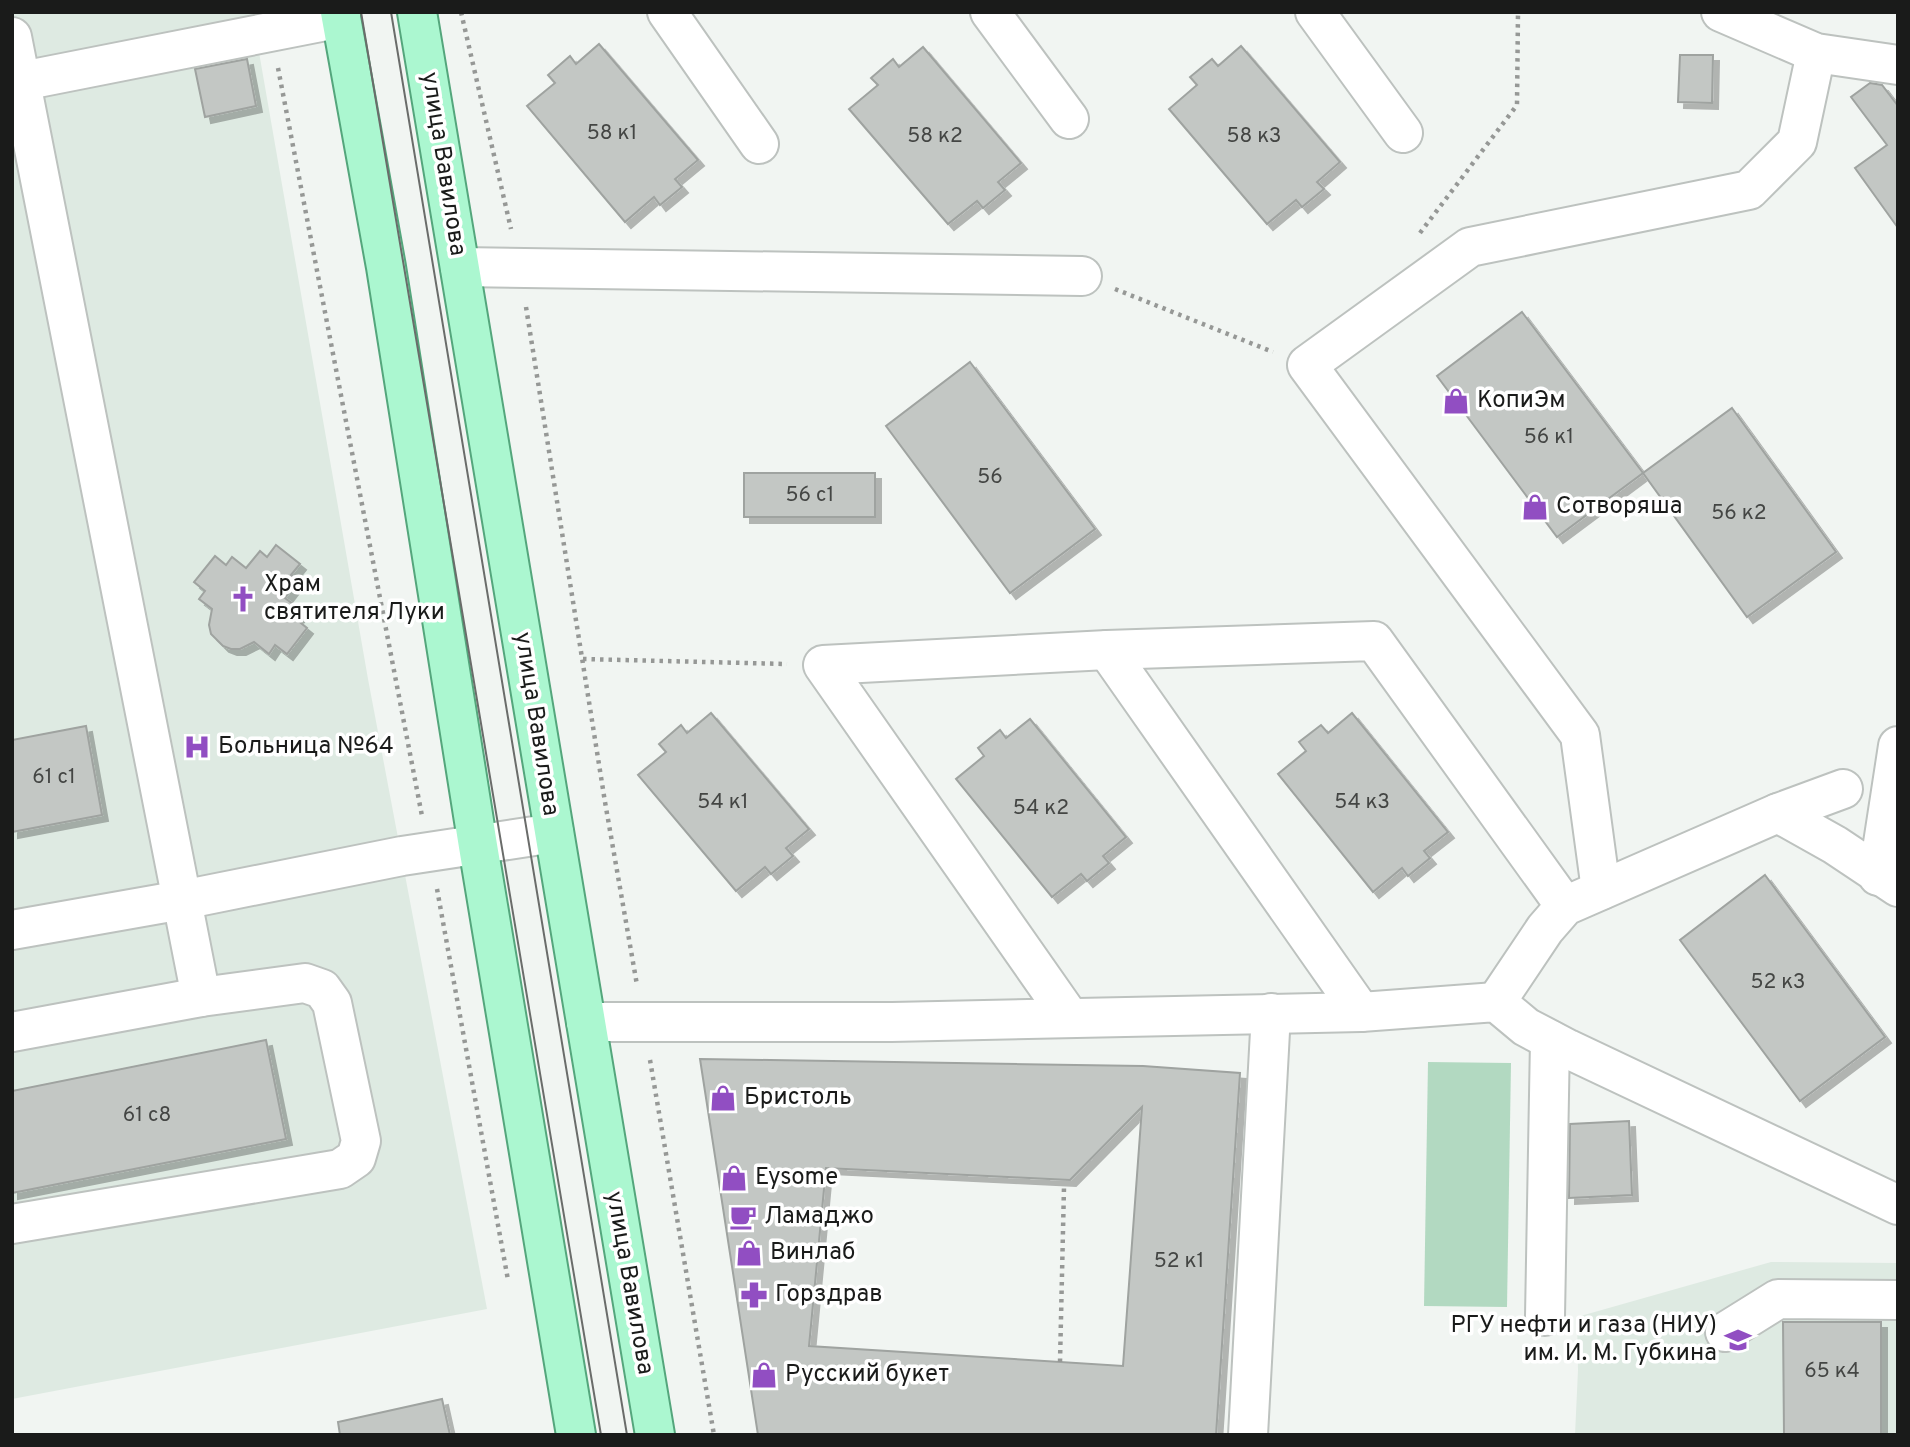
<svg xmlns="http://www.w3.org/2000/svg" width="1910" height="1447" font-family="Overpass,sans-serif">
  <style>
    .built { fill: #deeae2 }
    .green { fill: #b2d9c1 }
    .building { fill: #c3c7c4; stroke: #9fa3a0; stroke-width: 2; fill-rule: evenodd; filter: url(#shadow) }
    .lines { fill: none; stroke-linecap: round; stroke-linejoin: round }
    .minor-casing { stroke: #bdc2bf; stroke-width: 42 }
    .major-casing { stroke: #54a67c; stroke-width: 42 }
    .path { stroke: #969896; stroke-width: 4.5; stroke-dasharray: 3.5 5; stroke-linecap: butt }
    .minor { stroke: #fff; stroke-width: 38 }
    .major { stroke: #abf7d0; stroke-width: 38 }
    .tram { stroke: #6a6c6a; stroke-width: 2 }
    .labels { text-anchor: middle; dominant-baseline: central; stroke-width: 7; stroke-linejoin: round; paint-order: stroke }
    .number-label { font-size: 21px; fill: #444644 }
    .street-label { font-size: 24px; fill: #1a1b1a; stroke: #fff }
    .poi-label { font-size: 24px; fill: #1a1b1a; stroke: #fff; text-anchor: start }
  </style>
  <defs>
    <filter id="shadow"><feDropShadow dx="6" dy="6" stdDeviation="0" flood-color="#0004"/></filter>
  </defs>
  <rect width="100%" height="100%" fill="#f1f5f2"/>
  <g class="built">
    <polygon points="12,12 252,12 368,679 487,1309 12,1399"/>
    <polygon points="1771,1262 1898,1263 1898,1435 1575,1435 1578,1370 1577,1317"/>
  </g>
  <polygon class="green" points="1428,1062 1511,1063 1507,1307 1424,1306"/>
  <g class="building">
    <polygon points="599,44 698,160 675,179 682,187 660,205 654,197 625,222 527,106 555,83 548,75 570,56 576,64"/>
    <polygon points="1241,46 1340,162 1317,182 1324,189 1302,207 1296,200 1267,224 1169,109 1197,85 1190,77 1212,59 1218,66"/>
    <polygon points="923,47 1021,163 998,182 1005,190 983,208 977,201 948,224 849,109 878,85 871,78 893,59 899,67"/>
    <polygon points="1680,55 1713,55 1712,103 1678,102"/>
    <polygon points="247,59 256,106 205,117 195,69"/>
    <polygon points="1870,83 1882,85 1898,106 1898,228 1855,168 1887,145 1851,97"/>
    <polygon points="1522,312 1643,473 1557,537 1437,376"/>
    <polygon points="970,362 1095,529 1010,593 886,426"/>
    <polygon points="1732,408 1836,552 1747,617 1643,473"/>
    <rect x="744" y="473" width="131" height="44"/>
    <polygon points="276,545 300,564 291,575 298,581 285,598 302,611 296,619 307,628 287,654 275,645 269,654 254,642 240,649 231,649 223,646 211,634 209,625 212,609 199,599 205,591 194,582 215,556 226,565 232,557 246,568 260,551 267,557"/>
    <polygon points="711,713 809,829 786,848 793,856 771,874 765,867 736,891 638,775 666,752 659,744 681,725 687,733"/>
    <polygon points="1352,713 1448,832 1424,851 1430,858 1408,876 1402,868 1373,892 1278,774 1306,751 1299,742 1321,725 1328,733"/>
    <polygon points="1030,719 1126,837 1103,856 1109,863 1087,881 1081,874 1052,897 956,779 984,756 978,748 1000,730 1006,738"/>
    <polygon points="86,726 102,815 12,832 12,740"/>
    <polygon points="1765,875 1885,1037 1800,1101 1680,940"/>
    <polygon points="266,1040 286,1139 12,1193 12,1091"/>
    <path d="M 700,1059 L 1143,1066 L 1240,1073 L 1216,1435 L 758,1435 ZM 1142,1107 L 1123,1366 L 809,1346 L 826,1168 L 1070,1180 Z"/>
    <polygon points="1629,1121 1632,1195 1569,1198 1570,1124"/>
    <polygon points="1783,1322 1881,1322 1881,1435 1784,1435"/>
    <polygon points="442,1399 450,1435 340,1435 338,1422"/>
  </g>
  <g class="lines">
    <g class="minor-casing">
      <g id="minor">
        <polyline points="667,12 759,144"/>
        <polyline points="990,12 1069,119"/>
        <polyline points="1315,12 1403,133"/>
        <polyline points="1721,12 1816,53 1898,65"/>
        <polyline points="12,37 201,997"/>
        <polyline points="12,83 341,18"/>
        <polyline points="460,267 1082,276"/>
        <polyline points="1107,650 1361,1012"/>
        <polyline points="1778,813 1835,845 1898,887"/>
        <polyline points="1878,876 1898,746"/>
        <polyline points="1601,890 1580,735 1307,365 1470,247 1749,190 1797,142 1816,53"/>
        <polyline points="12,930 182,900 402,856 554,833"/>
        <polyline points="1496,1002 1545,929 1565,906 1778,813 1843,789"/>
        <polyline points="1070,1018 823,665 1107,650 1374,641 1565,906"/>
        <polyline points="586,1022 892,1022 1361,1012 1496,1002 1526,1027 1568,1049 1898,1205"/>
        <polyline points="12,1032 201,997 305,983 322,989 332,1003 361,1141 356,1158 340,1169 12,1224"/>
        <polyline points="1545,1316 1550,1040"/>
        <polyline points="1725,1332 1778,1299 1898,1300"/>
        <polyline points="1248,1435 1271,1013"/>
      </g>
    </g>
    <g class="major-casing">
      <g id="major">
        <polyline points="340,12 386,267 478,846 576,1435"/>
        <polyline points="417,12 655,1435"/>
      </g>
    </g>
    <g class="path">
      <polyline points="461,12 511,229"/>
      <polyline points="278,68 422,816"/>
      <polyline points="1420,233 1517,105 1518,12"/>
      <polyline points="1115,289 1273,352"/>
      <polyline points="526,307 605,802 637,985"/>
      <polyline points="583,659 787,664"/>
      <polyline points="437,889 508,1280"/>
      <polyline points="650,1060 714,1435"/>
      <polyline points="1060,1362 1064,1187"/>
    </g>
    <use href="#minor" class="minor"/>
    <use href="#major" class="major"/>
    <g class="tram">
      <polyline points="361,12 601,1435"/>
      <polyline points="391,12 627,1435"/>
    </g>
  </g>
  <defs>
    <g id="shop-bare" transform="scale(2.1)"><path d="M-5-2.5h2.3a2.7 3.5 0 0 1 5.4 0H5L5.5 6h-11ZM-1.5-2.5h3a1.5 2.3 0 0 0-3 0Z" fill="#914ec2" stroke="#fff" stroke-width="2.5" paint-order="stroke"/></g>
    <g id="church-bare" transform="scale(2.1)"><path d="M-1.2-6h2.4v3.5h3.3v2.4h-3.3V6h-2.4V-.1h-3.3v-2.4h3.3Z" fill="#914ec2" stroke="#fff" stroke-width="2.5" paint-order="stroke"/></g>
    <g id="hospital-bare" transform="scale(2.1)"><path d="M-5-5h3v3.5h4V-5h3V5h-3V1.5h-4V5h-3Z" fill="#914ec2" stroke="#fff" stroke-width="2.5" paint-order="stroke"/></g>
    <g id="cafe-bare" transform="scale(2.1)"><path d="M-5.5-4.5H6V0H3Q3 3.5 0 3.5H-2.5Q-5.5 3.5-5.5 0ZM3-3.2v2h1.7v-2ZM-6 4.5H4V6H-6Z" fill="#914ec2" stroke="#fff" stroke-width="2.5" paint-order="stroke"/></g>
    <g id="pharmacy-bare" transform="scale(2.1)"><path d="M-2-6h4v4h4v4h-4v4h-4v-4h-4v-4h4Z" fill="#914ec2" stroke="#fff" stroke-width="2.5" paint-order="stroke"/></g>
    <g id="university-bare" transform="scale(2.1)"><path d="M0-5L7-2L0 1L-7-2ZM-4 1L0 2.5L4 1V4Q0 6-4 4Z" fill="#914ec2" stroke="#fff" stroke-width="2.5" paint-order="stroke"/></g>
  </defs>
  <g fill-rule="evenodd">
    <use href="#shop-bare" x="1456" y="401"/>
    <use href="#shop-bare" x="1535" y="507"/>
    <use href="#church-bare" x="243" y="599"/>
    <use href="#hospital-bare" x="197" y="747"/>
    <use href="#shop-bare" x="723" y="1098"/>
    <use href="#shop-bare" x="734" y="1178"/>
    <use href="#cafe-bare" x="743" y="1217"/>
    <use href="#shop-bare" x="749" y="1253"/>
    <use href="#pharmacy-bare" x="754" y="1295"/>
    <use href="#university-bare" x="1738" y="1340"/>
    <use href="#shop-bare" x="764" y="1375"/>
  </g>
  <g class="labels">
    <g class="number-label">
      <text x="612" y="133">58 к1</text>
      <text x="935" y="136">58 к2</text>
      <text x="1254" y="136">58 к3</text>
      <text x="1549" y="437">56 к1</text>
      <text x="990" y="477">56</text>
      <text x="810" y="495">56 с1</text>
      <text x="1739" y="513">56 к2</text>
      <text x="54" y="777">61 с1</text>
      <text x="723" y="802">54 к1</text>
      <text x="1362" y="802">54 к3</text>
      <text x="1041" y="808">54 к2</text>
      <text x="1778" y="982">52 к3</text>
      <text x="147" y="1115">61 с8</text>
      <text x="1179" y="1261">52 к1</text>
      <text x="1832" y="1371">65 к4</text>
    </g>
    <g class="street-label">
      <text transform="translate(443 164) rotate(81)">улица Вавилова</text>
      <text transform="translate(536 724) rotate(81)">улица Вавилова</text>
      <text transform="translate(629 1283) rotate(80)">улица Вавилова</text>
    </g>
    <g class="poi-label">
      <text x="1477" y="401">КопиЭм</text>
      <text x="1556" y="507">Сотворяша</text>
      <text x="264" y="585">Храм<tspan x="264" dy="28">святителя Луки</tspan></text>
      <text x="218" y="747">Больница №64</text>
      <text x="744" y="1098">Бристоль</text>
      <text x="755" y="1178">Eysome</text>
      <text x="764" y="1217">Ламаджо</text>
      <text x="770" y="1253">Винлаб</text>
      <text x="775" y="1295">Горздрав</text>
      <text x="1717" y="1326" text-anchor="end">РГУ нефти и газа (НИУ)<tspan x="1717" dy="28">им. И. М. Губкина</tspan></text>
      <text x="785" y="1375">Русский букет</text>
    </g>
  </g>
  <rect width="1910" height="1447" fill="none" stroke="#1a1b1a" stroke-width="28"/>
</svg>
